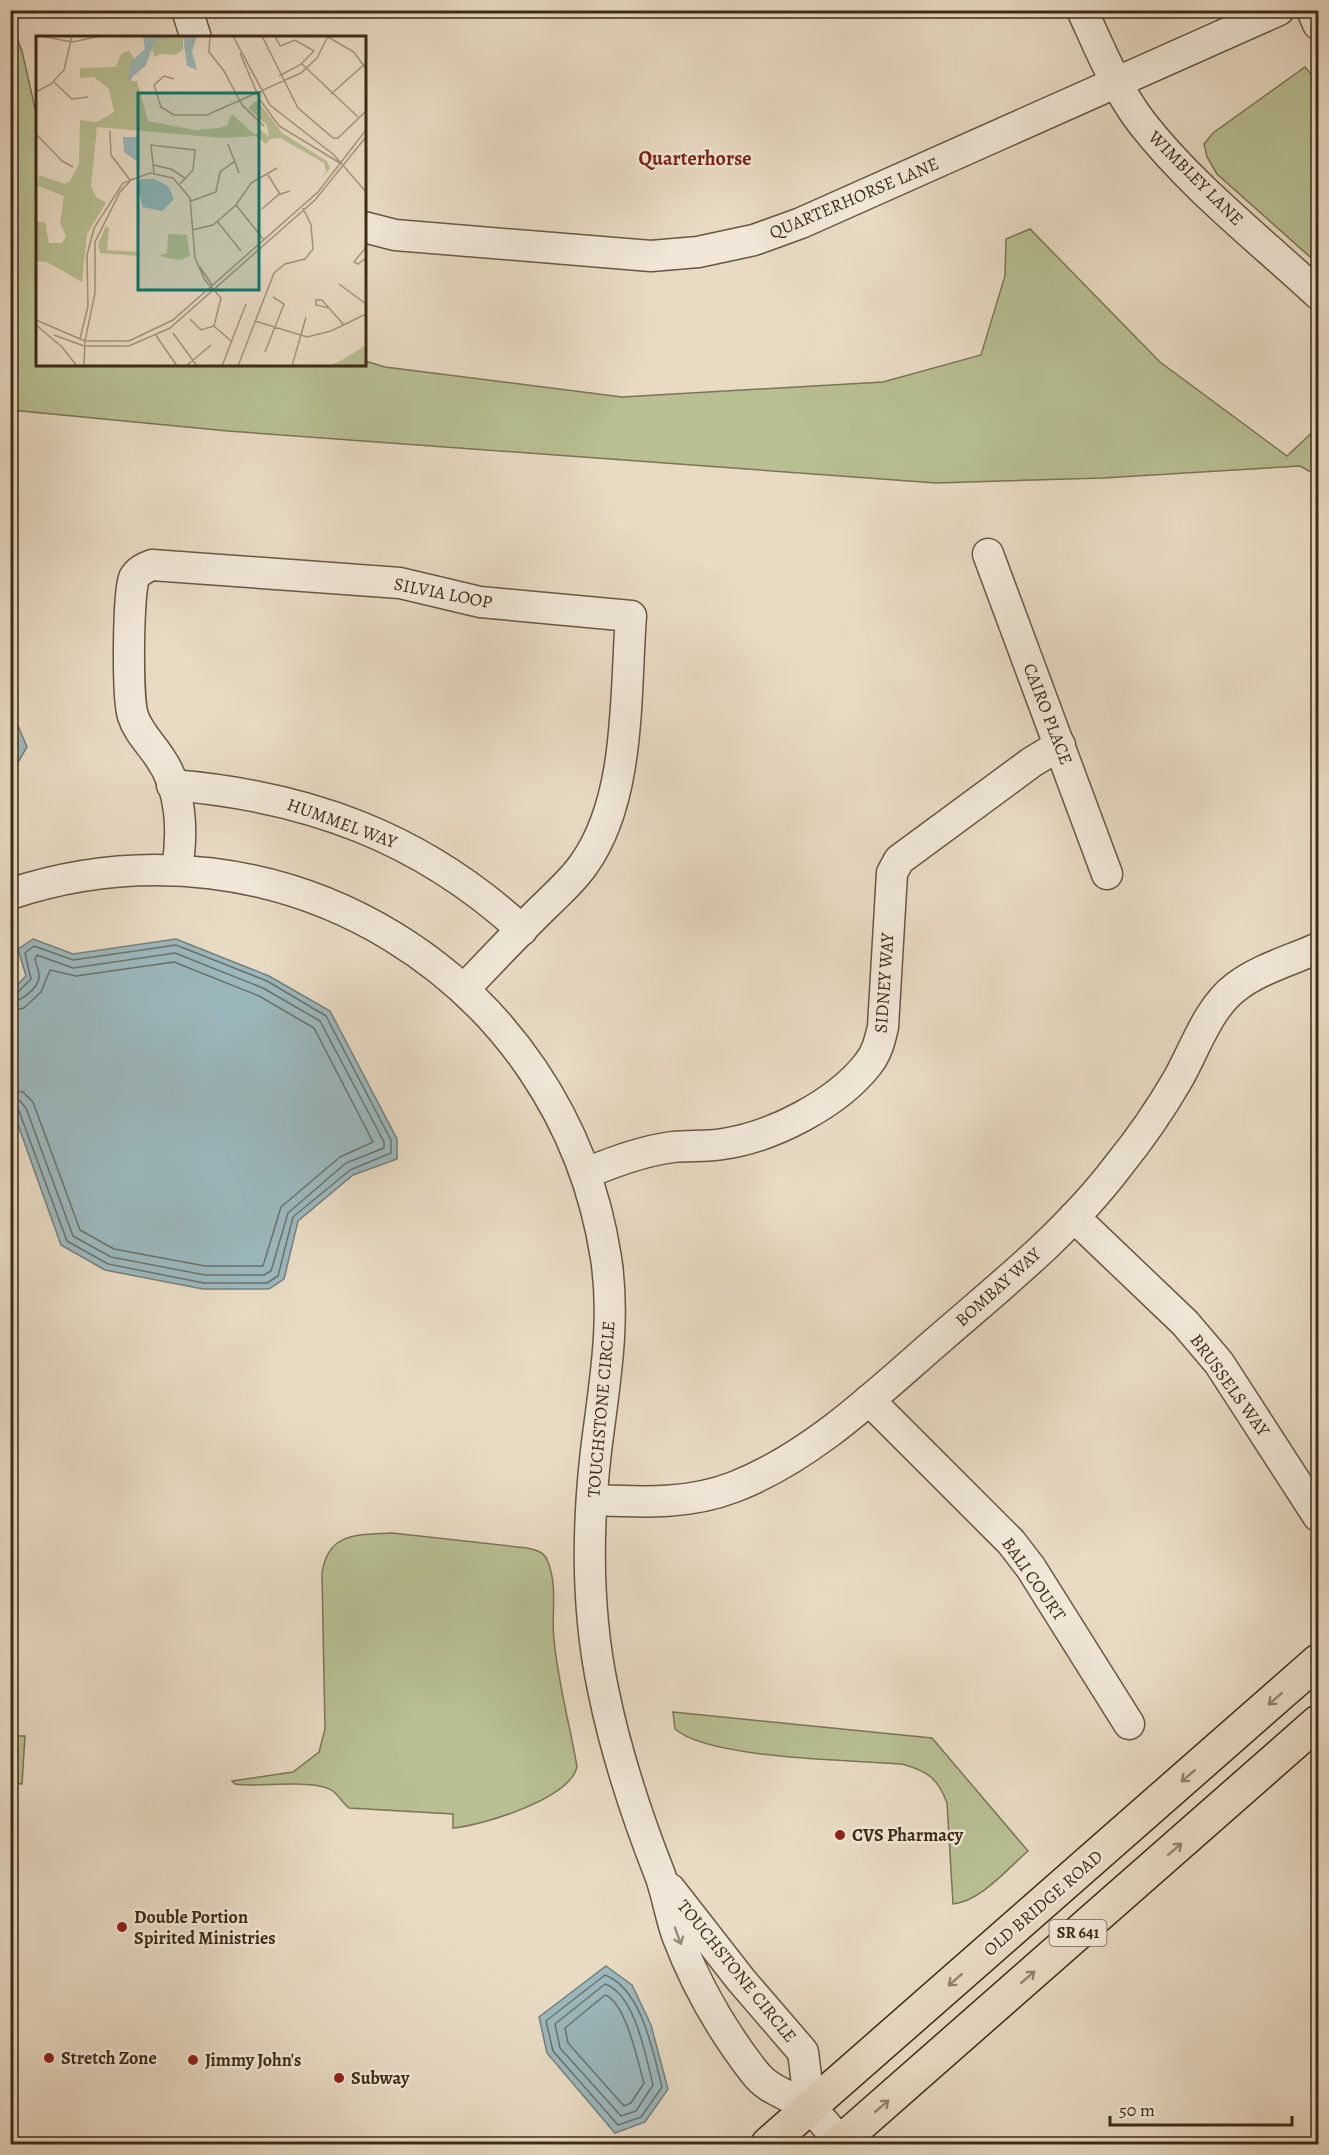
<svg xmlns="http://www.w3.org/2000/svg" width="1329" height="2155" font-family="Alegreya,serif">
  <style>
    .green { fill: #b7bf93; stroke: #7a7555; stroke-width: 1.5 }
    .water { fill: #9bb8be; stroke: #75807b; stroke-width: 1.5 }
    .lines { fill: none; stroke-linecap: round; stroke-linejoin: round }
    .shore { stroke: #6c726a; stroke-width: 1.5 }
    .minor-casing { stroke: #685742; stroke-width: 33 }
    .major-casing { stroke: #3d2b17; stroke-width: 36 }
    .minor { stroke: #f0e7d8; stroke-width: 30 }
    .major { stroke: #e8dac3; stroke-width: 33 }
    .oneway { stroke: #92826d }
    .oneway2 { stroke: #968978 }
    .poi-dot { fill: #8f2418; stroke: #f0e7d8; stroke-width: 2 }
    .labels { text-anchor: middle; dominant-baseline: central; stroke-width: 5; stroke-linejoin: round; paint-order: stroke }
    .shield { fill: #f0e7d8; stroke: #736351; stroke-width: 1.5 }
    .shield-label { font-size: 16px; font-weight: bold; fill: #3d2b17 }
    .street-label { font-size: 18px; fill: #3d2b17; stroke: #f0e7d8 }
    .poi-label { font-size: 18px; font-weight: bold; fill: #3d2b17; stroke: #f0e7d8; text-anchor: start }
    .neighbourhood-label { font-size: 20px; font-weight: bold; fill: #7a1f14; stroke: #f0e7d8 }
    .inset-road { fill: none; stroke: #a4947e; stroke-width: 1.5 }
    .view { fill: #0f766e; fill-opacity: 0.15; stroke: #0f766e; stroke-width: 3 }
    .inset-edge { fill: none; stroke: #3d2b17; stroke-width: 3 }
  </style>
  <rect width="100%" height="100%" fill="#e8dac3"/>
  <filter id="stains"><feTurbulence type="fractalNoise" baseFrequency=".00333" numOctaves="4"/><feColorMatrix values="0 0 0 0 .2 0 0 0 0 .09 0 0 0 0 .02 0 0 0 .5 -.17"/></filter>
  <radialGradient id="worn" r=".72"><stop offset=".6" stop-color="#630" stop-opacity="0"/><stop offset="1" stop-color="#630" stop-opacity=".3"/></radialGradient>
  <g class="green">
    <polygon points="11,22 22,51 37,117 38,364 364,364 365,361 385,367 622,397 883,382 981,355 1005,276 1006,239 1030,229 1160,362 1287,456 1318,427 1318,476 1300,466 1103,478 936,483 228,431 11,410"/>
    <polygon points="1305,67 1318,82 1318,264 1217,174 1207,157 1204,144 1213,133"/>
    <path d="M 392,1533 L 527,1548 C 536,1550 545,1552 548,1562 C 558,1587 551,1614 554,1640 C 558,1683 570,1725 577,1767 C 569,1799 484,1825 453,1828 L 453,1814 L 349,1808 C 343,1803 338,1795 333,1791 C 315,1778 259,1788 235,1784 L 232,1781 L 293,1772 L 319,1752 L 325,1729 L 322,1573 C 328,1532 357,1535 392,1533 Z"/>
    <path d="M 673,1712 L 932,1738 L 1028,1851 C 1007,1869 981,1901 953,1904 L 947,1803 C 938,1778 927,1771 902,1764 C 852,1760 709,1759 675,1729 Z"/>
    <polygon points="11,1736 25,1736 22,1784 11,1783"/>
  </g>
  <g class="water">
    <polygon points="10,707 27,747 17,764 11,763"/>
    <polygon points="33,939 73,954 176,939 269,976 330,1011 397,1139 397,1159 353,1175 298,1221 284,1279 269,1289 203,1289 105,1270 61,1245 11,1105 11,991 26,976 18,949"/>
    <polygon points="606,1966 632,1985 651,2025 668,2089 645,2122 615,2133 547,2053 539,2017"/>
  </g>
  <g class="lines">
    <g class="shore">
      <polyline points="10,995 16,994 31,979 25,953 34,946 73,960 176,945 267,981 326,1016 391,1140 391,1153 350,1170 293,1217 278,1276 267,1283 204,1283 108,1264 67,1241 19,1111 10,1106"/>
      <path d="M 10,1002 C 21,1002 37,989 39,978 C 40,972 36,965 35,959 L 37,955 L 73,968 L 175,953 L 263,988 L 320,1021 L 384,1142 L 384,1148 L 346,1163 L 288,1213 L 271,1271 L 264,1275 L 205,1275 L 111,1257 L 73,1236 L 26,1108 L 20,1101 L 10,1099"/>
      <polyline points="10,1011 24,1008 41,992 50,970 76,976 174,962 259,996 314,1028 373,1142 340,1157 281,1207 263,1266 205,1266 114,1249 80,1230 33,1102 23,1092 10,1090"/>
      <path d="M 605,1975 C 642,1989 653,2052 662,2087 L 641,2117 L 618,2125 L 553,2051 L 546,2021 Z"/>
      <path d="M 605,1984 C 635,1994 646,2057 653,2085 L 636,2111 L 621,2116 L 560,2048 L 555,2024 Z"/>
      <path d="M 605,1995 C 626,2002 638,2063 644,2083 L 631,2103 L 624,2106 L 568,2043 L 565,2028 Z"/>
    </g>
    <g class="minor-casing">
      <g id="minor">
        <polyline points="187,10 196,38"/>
        <path d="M 1082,10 C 1100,49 1116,89 1142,123 C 1192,187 1259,239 1318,294"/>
        <polyline points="1312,10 1318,24"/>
        <polyline points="364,227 395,235 651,256 698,252 754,240 801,223 1279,10"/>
        <polyline points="988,554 1107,874"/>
        <path d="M 172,785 C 307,796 421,837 522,930"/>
        <path d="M 177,869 C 183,833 182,789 160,758 C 151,744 138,732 133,716 C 127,698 128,594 134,578 C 138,571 144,568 152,565 L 400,583 L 480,602 L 631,616 C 625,694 631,798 584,864 C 574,879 560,891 547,904 C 519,931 492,960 464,989"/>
        <path d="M 10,894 C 280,804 563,977 606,1258 C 616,1323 604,1386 596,1451 C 587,1529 587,1613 603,1689 C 616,1754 636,1814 660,1875 C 667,1894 670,1915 677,1935 C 695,1983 723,2032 755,2073 C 769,2091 788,2094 806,2106 C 820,2115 831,2132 842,2144"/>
        <path d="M 586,1173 C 614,1162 642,1151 673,1147 C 689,1145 706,1147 723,1144 C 772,1137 837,1104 868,1064 C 877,1053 880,1040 883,1027 L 892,873 L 899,860 L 1032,762 L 1060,745"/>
        <polyline points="1074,1217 1185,1323 1219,1363 1318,1516"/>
        <polyline points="869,1400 1011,1542 1031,1568 1129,1724"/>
        <path d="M 592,1500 C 641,1502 688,1505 734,1487 C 814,1456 879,1391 943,1336 C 1004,1283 1069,1231 1118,1166 C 1140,1139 1160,1110 1178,1079 C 1195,1049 1208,1008 1236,987 C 1259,969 1292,960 1318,948"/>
        <polyline points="670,1889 741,1980 803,2052 810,2108"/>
      </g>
    </g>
    <g class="major-casing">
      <g id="major">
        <polyline points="768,2144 1318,1661"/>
        <polyline points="838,2144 1318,1722"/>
      </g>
    </g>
    <use href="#minor" class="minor"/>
    <use href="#major" class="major"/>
  </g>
  <defs><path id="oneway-shaft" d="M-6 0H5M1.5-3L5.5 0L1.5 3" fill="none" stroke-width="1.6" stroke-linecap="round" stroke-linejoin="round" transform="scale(1.5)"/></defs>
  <g class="oneway">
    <use href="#oneway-shaft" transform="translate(1275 1699) rotate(139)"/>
    <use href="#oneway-shaft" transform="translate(1188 1776) rotate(139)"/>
    <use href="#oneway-shaft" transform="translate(1175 1849) rotate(-41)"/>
    <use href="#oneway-shaft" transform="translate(1028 1977) rotate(-41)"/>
    <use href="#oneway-shaft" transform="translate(955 1980) rotate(139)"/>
    <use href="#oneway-shaft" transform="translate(882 2106) rotate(-41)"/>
  </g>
  <use class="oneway2" href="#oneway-shaft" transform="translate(678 1936) rotate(70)"/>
  <g class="poi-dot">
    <circle cx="840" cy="1835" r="6"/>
    <circle cx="122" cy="1927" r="6"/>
    <circle cx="49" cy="2058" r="6"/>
    <circle cx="193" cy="2060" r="6"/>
    <circle cx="339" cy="2078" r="6"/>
  </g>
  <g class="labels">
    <rect class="shield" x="1049.5" y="1920" width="57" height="26" rx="4.5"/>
    <g class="shield-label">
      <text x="1078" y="1933">SR 641</text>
    </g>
    <g class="street-label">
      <text transform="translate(1196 178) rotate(45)">WIMBLEY LANE</text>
      <text transform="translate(854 198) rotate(-23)">QUARTERHORSE LANE</text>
      <text transform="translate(443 593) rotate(11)">SILVIA LOOP</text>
      <text transform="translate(1048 714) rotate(69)">CAIRO PLACE</text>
      <text transform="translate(342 823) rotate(20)">HUMMEL WAY</text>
      <text transform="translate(884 983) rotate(-86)">SIDNEY WAY</text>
      <text transform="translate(998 1287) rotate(-42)">BOMBAY WAY</text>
      <text transform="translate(1230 1385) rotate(54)">BRUSSELS WAY</text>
      <text transform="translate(601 1409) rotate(-85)">TOUCHSTONE CIRCLE</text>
      <text transform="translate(1034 1579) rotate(55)">BALI COURT</text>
      <text transform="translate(1043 1903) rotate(-41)">OLD BRIDGE ROAD</text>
      <text transform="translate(737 1971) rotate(51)">TOUCHSTONE CIRCLE</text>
    </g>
    <g class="poi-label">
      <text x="852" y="1835">CVS Pharmacy</text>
      <text x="134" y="1917">Double Portion<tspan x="134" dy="21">Spirited Ministries</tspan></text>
      <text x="61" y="2058">Stretch Zone</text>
      <text x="205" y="2060">Jimmy John's</text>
      <text x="351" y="2078">Subway</text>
    </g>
    <g class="neighbourhood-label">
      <text x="695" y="158">Quarterhorse</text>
    </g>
  </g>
  <g transform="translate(36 36)">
    <rect width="330" height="330" fill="#e8dac3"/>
    <path d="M 136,0 L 147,1 L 147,13 L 140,19 L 125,18 L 119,21 L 116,14 L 119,5 ZM 93,15 L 98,22 L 95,45 L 101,45 L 112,85 L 159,94 L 182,92 L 191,90 L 196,78 L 219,99 L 225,94 L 233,101 L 231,89 L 212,72 L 221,64 L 246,97 L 291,125 L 294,132 L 285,143 L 290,135 L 288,127 L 244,102 L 234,103 L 230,108 L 220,100 L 187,102 L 61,91 L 55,150 L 60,161 L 70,167 L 51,198 L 46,246 L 11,226 L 0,225 L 0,186 L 9,186 L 13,207 L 26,207 L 30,200 L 24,187 L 28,160 L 2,150 L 3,139 L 29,148 L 34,145 L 43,128 L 44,84 L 61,86 L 78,76 L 73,53 L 58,41 L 44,42 L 44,32 L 80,31 L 85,18 ZM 70,190 L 73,192 L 71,214 L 104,216 L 104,220 L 64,217 L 62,208 ZM 132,198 L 151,199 L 154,220 L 143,224 L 123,220 L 131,217 ZM 330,309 L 330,330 L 293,330 L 308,323 Z" fill="#b7bf93"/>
    <path d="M 107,0 L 136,1 L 119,5 L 110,29 L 92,45 L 95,26 L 109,13 ZM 147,0 L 161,0 L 156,15 L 161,34 L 151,30 ZM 87,101 L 102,101 L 103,127 L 88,116 ZM 105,143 L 118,143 L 132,150 L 138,163 L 126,175 L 107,171 L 101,150 Z" fill="#9bb8be"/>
    <path class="inset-road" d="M 5,0 L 36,6 L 65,0M 174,0 L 173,16 L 188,35 L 206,69 L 228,90M 197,0 L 234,69 L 298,119 L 330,156M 226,0 L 262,72 L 297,102 L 302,102 L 330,75M 239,0 L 244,10 L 259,4 L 278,15 L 264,29 L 243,40M 292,1 L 318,16 L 330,33M 204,17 L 224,64 L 243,90 L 304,127M 266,28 L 322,81M 138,43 L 128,40 L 118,49 L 125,71 L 138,79 L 171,79 L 265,37 L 281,22 L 292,0M 18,46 L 36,63 L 52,61M 0,56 L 15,48 L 28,34 L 36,0M 295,58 L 330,27M 74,95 L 75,119 L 94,144M 0,98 L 26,125 L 37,131M 192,108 L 203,137M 118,129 L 135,133 L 149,142M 118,137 L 115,109 L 159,114 L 157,134 L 144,148M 232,139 L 244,158M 155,165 L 180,156 L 184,136 L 199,125M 200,169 L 228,204M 226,173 L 242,159 L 254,155M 181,185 L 205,215M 156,194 L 177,189 L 200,169 L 215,147 L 241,132M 330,211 L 318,226 L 322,228 L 330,222M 164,231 L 176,249M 303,248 L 330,268M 280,264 L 286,264 L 293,272 L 280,269 ZM 293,272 L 308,289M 154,283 L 165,294 L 178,290M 0,284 L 49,305 L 48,330M 219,285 L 271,301 L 295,295 L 330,278M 0,289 L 26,311 L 41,330M 178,290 L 195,305M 137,297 L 161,330M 119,298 L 141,330M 18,299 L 48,310M 44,303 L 52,270 L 51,219 L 58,192 L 87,147 L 114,137 L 137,142 L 154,162 L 159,222 L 169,244 L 185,262 L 178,290M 49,305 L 59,257 L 59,206 L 84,156 L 97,142M 49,305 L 93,305 L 137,284 L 282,156 L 330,94M 48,310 L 93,310 L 134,292 L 279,164 L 330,101M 229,316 L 248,268 L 237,261M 150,330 L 175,309M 186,330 L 210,268M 202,330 L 238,237 L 249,228 L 269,223 L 277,213 L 275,189 L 267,172M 256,330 L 270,281"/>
    <path class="view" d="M 102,57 L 223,57 L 223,254 L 102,254 Z"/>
    <rect width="330" height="330" class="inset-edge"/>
  </g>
  <rect width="1329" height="2155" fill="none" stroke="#e8dac3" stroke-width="36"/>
  <rect x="12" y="12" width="1305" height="2131" fill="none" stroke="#3d2b17" stroke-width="3"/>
  <rect x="18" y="18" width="1293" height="2119" fill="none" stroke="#3d2b17" stroke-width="1.5"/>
  <path d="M1110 2116v9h182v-9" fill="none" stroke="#3d2b17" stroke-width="3"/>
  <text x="1119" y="2116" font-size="18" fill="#3d2b17" stroke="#f0e7d8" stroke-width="4.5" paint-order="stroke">50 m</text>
  <rect width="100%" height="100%" filter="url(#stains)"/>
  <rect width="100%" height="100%" fill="url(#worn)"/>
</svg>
